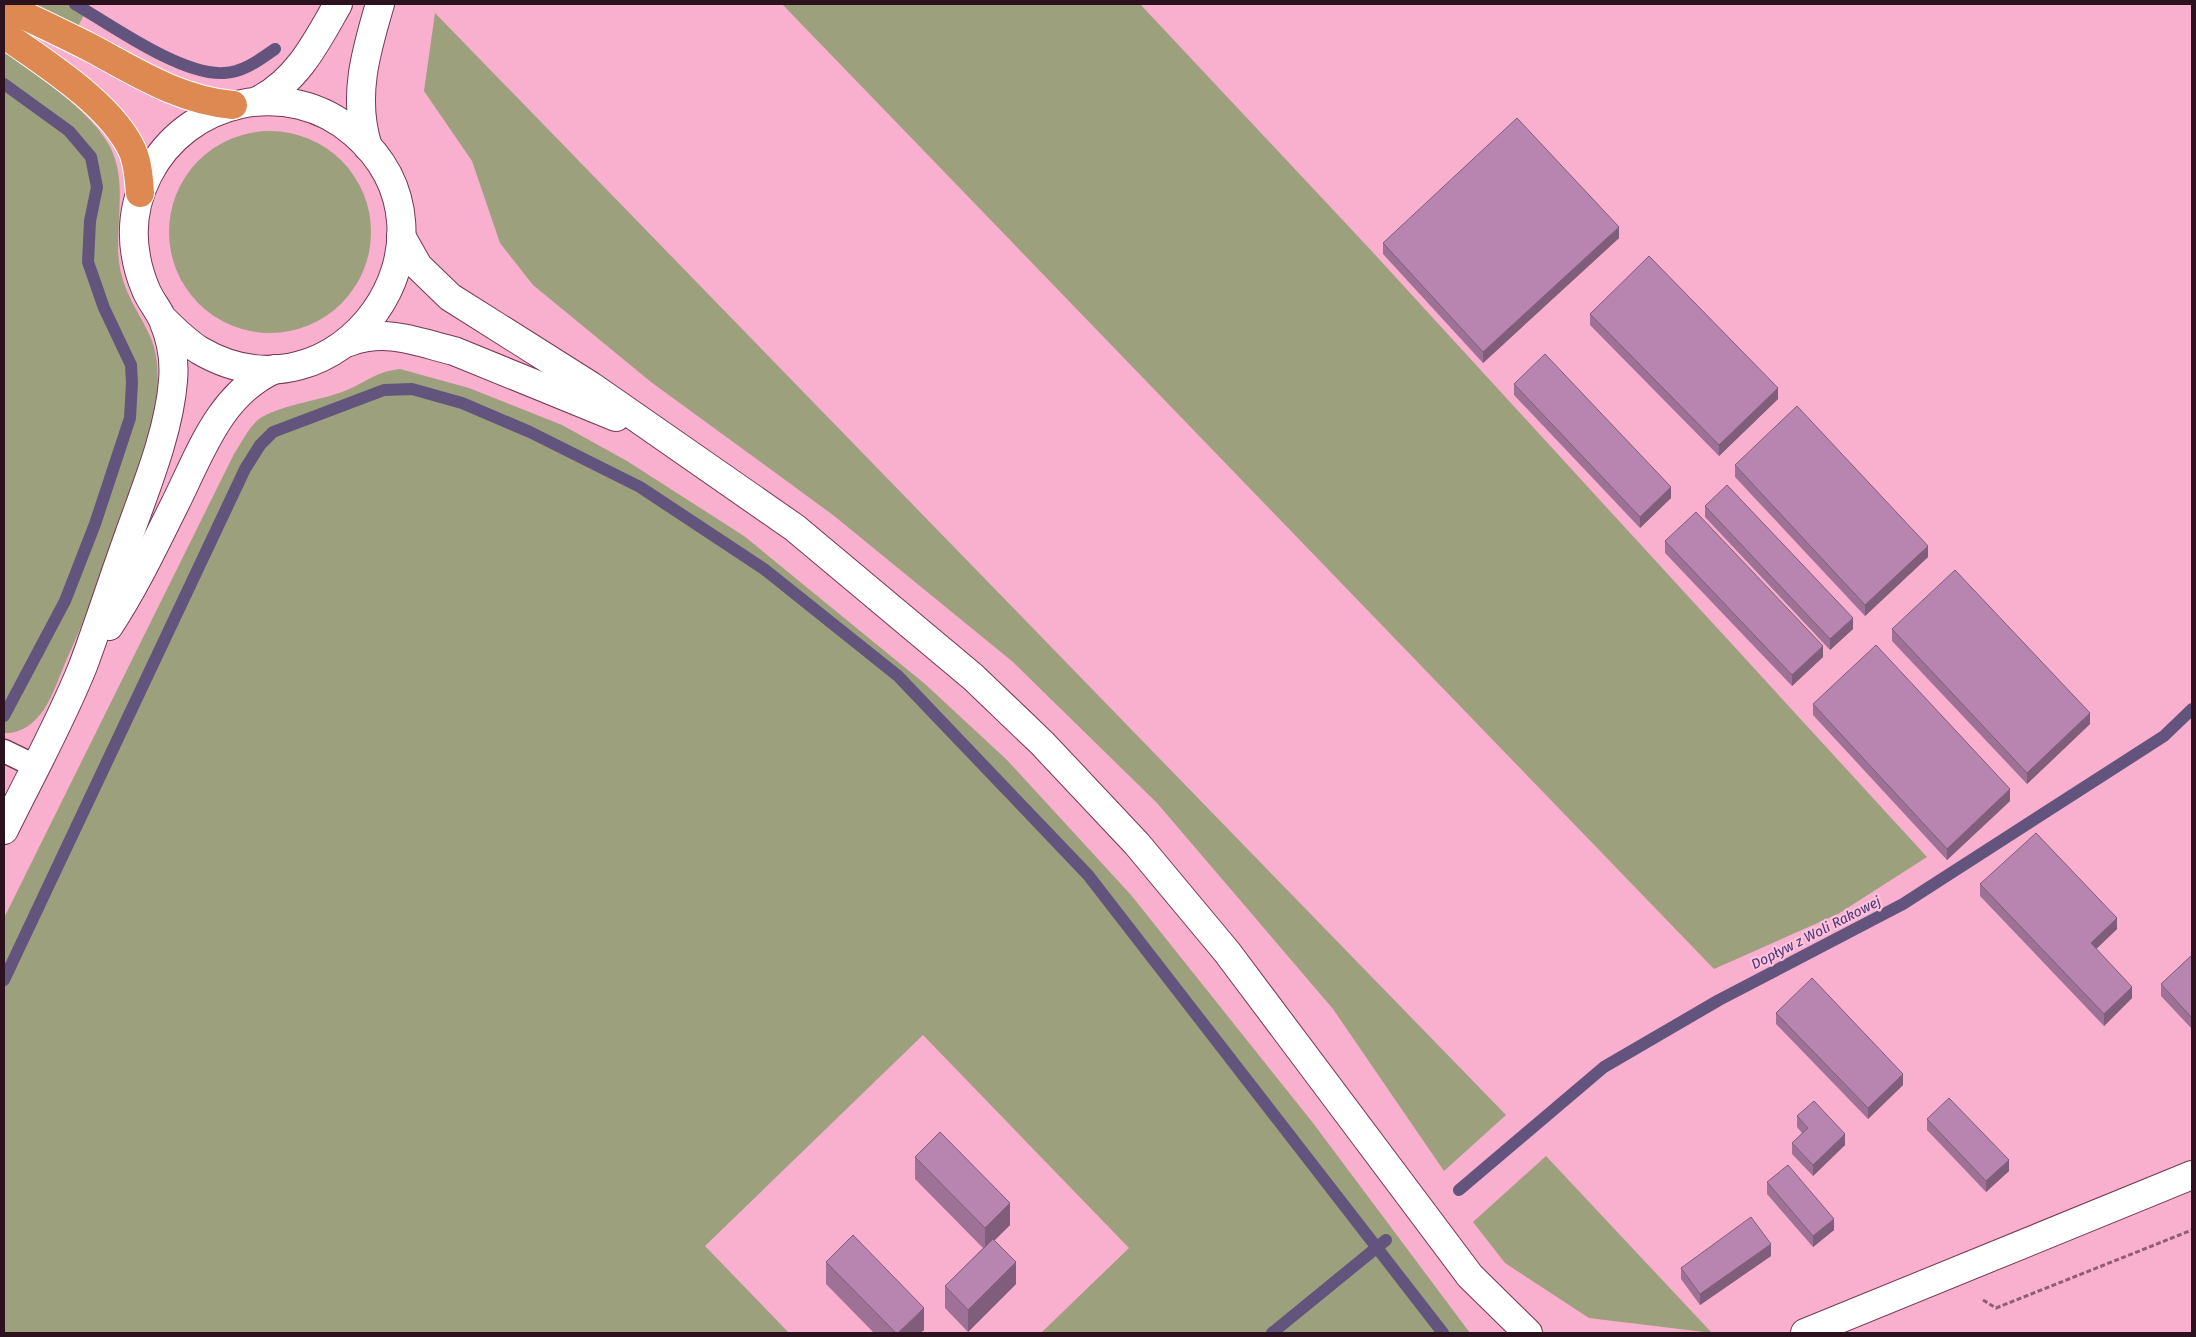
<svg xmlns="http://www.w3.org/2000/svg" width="2196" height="1337" font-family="'Fira Sans',sans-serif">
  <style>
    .green { fill: #9da07c }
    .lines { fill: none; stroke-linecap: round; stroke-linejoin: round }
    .stream { stroke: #63547e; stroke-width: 12 }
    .lane-casing { stroke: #753754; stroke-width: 25 }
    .secondary-casing { stroke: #753754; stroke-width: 30 }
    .highway-casing { stroke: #fff; stroke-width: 30 }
    .path { stroke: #905e74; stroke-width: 3; stroke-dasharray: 5 2.5; stroke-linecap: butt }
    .lane { stroke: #fff; stroke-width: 22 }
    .secondary { stroke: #fff; stroke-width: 28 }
    .highway { stroke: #de8952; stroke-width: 28 }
    .wall { fill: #9d7296 }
    .shaded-wall { fill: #805d7a }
    .building { fill: #b785af; stroke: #805d7a }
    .labels { text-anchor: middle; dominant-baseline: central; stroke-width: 4.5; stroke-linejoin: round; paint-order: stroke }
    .water-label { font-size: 14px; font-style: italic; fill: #473579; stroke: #fec1da }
  </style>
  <rect width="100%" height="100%" fill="#f9afce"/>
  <g class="green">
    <polygon points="35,4 90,4 77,28"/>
    <polygon points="782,4 1140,4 1367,246 1927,857 1838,914 1714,969"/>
    <polygon points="435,13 1506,1115 1444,1171 1333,1009 1157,803 1013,662 833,515 651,382 533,285 500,243 472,161 424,91"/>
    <path d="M 4,50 C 36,75 89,109 109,145 C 131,185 111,231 121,273 C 127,299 143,318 152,341 C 159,360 158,381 157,400 C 155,434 140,467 129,499 C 110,553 90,608 66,661 C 59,677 53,696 43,711 C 33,724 21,734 4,733 Z"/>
    <circle cx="270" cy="232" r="101"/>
    <path d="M 400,369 L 469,388 L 562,425 L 627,461 L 744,536 L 925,684 L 1007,760 L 1131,895 L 1313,1123 L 1470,1333 L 1041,1333 L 1129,1248 L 923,1035 L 705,1246 L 789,1333 L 4,1333 L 4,918 L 234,454 C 242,442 250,424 262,417 C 288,403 320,401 347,390 C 368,381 375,372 400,369 Z"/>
    <polygon points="1546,1156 1712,1333 1589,1318 1505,1263 1473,1222"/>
  </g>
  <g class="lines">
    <g class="stream">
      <path d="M 75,4 C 111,25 182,76 224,73 C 244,72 259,60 275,49"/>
      <polyline points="4,84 69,131 91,157 97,187 90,221 88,262 104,308 131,365 132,383 130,418 95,524 65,601 4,716"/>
      <polyline points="4,980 245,469 260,445 273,432 384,390 412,389 462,403 530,432 640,487 764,569 898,676 1088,875 1443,1333"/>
      <polyline points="1459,1190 1604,1067 1719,1000 1903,904 2164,736 2192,709"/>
      <polyline points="1272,1333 1386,1240"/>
    </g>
    <g class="lane-casing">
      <polyline id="lane" points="4,751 35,766"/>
    </g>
    <g class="secondary-casing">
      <g id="secondary">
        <path d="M 259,100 C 298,80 317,41 338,4"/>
        <path d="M 368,147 C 352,98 366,51 380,4"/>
        <polyline points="401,236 418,266 450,297 591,386 795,528 973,677 1042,743 1137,844 1227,952 1470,1276 1528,1333"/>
        <path d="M 349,342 C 387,328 417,342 454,351 L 616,417"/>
        <path d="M 109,626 C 134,588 153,548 173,508 C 200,455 218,395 275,369"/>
        <path d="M 4,830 C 30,777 61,721 83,666 C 99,623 113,579 129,535 C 146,487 169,432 173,381 C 175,360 171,339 163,320 C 158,309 150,300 146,290 C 130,252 129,212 148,175 C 186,99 289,76 354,133 C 477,239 338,432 199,350 C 185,341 174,330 162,318"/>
        <polyline points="1805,1333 2192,1175"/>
      </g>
    </g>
    <g class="highway-casing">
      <g id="highway">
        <path d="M 4,6 C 34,20 64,34 93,49 C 139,74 180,100 233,105"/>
        <path d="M 4,34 C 45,64 112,104 133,152 C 138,165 139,179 140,193"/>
      </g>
    </g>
    <polyline class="path" points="1983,1300 1996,1308 2192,1230"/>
    <use href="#lane" class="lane"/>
    <use href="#secondary" class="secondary"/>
    <use href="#highway" class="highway"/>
  </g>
  <g class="wall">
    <polygon points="1619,238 1483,363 1383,254 1383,243"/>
    <polygon points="1590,314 1778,399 1719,456 1590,325"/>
    <polygon points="1514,384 1671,498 1640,528 1514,395"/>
    <polygon points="1735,465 1928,557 1865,616 1735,477"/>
    <polygon points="1705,506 1853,629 1830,650 1705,517"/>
    <polygon points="1665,541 1823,657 1792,686 1665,553"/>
    <polygon points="1892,629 2090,724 2027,784 1892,641"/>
    <polygon points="1813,704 2010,801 1947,860 1813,715"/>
    <polygon points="1980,884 2117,929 2096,949 2132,998 2104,1026 1980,896"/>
    <polygon points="2192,955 2192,1029 2161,996 2161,984"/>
    <polygon points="1776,1013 1903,1085 1868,1119 1776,1024"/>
    <polygon points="1797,1116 1845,1145 1813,1176 1792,1154 1792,1143 1802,1133 1797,1127"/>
    <polygon points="1927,1119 2009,1171 1986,1192 1927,1130"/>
    <polygon points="915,1157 1010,1225 994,1240 1016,1284 968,1332 945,1308 945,1286 983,1248 915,1179"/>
    <polygon points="1767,1182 1834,1230 1813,1247 1767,1194"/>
    <polygon points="1771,1256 1700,1305 1681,1279 1681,1268"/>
    <polygon points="826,1262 924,1330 920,1333 874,1333 826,1284"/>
  </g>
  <g class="shaded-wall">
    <polygon points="1619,227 1619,238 1483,363 1483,352"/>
    <polygon points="1778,388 1778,399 1719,456 1719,445"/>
    <polygon points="1671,487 1671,498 1640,528 1640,517"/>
    <polygon points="1928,546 1928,557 1865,616 1865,605"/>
    <polygon points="1853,618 1853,629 1830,650 1830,639"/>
    <polygon points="1823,646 1823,657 1792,686 1792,675"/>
    <polygon points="2090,713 2090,724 2027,784 2027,773"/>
    <polygon points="2010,789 2010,801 1947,860 1947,849"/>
    <polygon points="2117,918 2117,929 2091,954 2091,943"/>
    <polygon points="2132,987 2132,998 2104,1026 2104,1014"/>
    <polygon points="1903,1074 1903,1085 1868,1119 1868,1108"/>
    <polygon points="1845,1134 1845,1145 1813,1176 1813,1165"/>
    <polygon points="2009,1160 2009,1171 1986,1192 1986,1181"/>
    <polygon points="1010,1203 1010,1225 985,1250 985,1228"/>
    <polygon points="1834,1219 1834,1230 1813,1247 1813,1236"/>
    <polygon points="1771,1244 1771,1256 1700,1305 1700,1294"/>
    <polygon points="1016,1262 1016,1284 968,1332 968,1310"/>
    <polygon points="924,1308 924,1330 920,1333 898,1333"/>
  </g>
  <g class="building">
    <polygon points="1517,118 1619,227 1483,352 1383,243"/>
    <polygon points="1649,256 1778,388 1719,445 1590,314"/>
    <polygon points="1545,354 1671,487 1640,517 1514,384"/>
    <polygon points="1797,406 1928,546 1865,605 1735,465"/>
    <polygon points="1727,485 1853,618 1830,639 1705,506"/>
    <polygon points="1696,512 1823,646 1792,675 1665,541"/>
    <polygon points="1955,570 2090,713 2027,773 1892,629"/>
    <polygon points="1876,645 2010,789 1947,849 1813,704"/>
    <polygon points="2036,833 2117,918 2091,943 2132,987 2104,1014 1980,884"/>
    <polygon points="2192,955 2192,1018 2161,984"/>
    <polygon points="1812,978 1903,1074 1868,1108 1776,1013"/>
    <polygon points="1949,1098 2009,1160 1986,1181 1927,1119"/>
    <polygon points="1814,1101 1845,1134 1813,1165 1792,1143 1808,1128 1797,1116"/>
    <polygon points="940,1132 1010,1203 985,1228 915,1157"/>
    <polygon points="1788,1165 1834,1219 1813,1236 1767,1182"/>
    <polygon points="1751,1217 1771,1244 1700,1294 1681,1268"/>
    <polygon points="853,1235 924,1308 898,1333 896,1333 826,1262"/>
    <polygon points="993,1239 1016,1262 968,1310 945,1286"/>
  </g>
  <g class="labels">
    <g class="water-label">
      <text transform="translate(1816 933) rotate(-27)">Dopływ z Woli Rakowej</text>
    </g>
  </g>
  <rect width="2196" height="1337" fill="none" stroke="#2c111e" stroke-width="10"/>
</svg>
